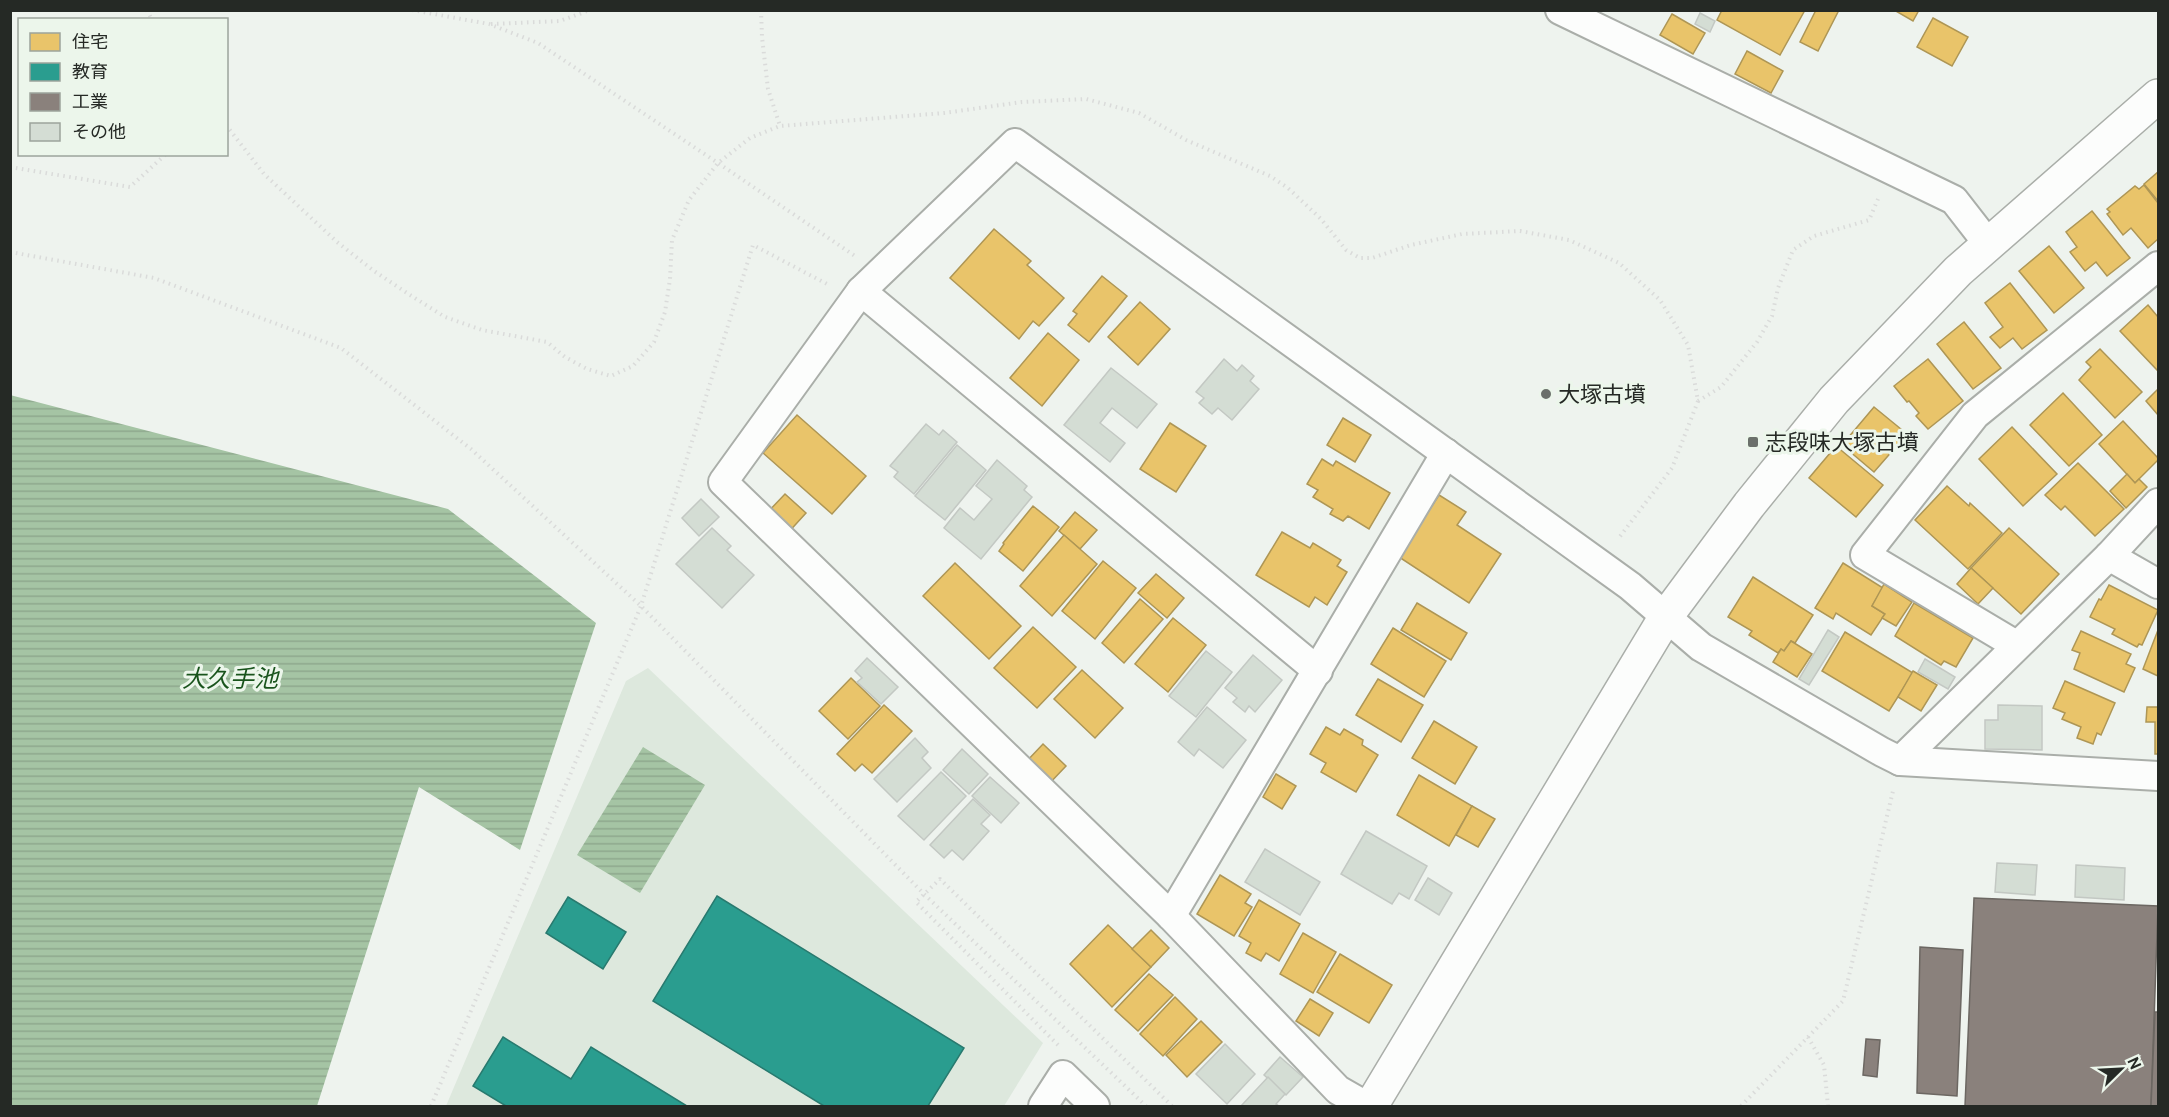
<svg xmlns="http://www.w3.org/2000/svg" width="2169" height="1117" font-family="Cabin,'Noto Sans JP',sans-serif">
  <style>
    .built { fill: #dde8dd }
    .water { fill: url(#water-rules) }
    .homes { fill: #e9c46a; stroke: #ae9655; stroke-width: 1.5 }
    .schools { fill: #2a9d8f; stroke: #287a6f; stroke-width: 1.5 }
    .industry { fill: #8a817c; stroke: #6c6762; stroke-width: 1.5 }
    .building { fill: #d4ddd4; stroke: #c3c8c3; stroke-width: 1.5 }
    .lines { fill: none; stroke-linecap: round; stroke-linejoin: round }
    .minor-casing { stroke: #aaaea9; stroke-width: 32 }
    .tertiary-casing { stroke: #aaaea9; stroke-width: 36 }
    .path { stroke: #dadbda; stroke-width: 4; stroke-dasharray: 1.5 4.5; stroke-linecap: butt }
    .minor { stroke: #fcfdfc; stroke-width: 28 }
    .tertiary { stroke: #fcfdfc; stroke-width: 33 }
    .poi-dot { fill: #6b706b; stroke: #ecf6eb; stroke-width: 2 }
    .labels { text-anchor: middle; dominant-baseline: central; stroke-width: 6; stroke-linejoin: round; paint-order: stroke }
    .poi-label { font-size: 22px; fill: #252925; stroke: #ecf6eb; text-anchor: start }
    .water-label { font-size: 24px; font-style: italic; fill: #19541c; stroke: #ecf6eb }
  </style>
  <defs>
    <pattern id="water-rules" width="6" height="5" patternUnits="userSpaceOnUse" patternTransform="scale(1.5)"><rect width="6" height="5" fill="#a5c4a4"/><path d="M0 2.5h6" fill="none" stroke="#8ea88d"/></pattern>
  </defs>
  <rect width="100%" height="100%" fill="#eef3ee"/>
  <polygon class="built" points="648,668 1043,1043 1004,1106 446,1106 626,681"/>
  <g class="water">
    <polygon points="10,395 448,509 596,623 520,850 419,787 317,1106 11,1106"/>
    <polygon points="643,747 705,785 640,893 577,855"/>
  </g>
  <g class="homes">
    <polygon points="1722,10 1805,10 1780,55 1717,20"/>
    <polygon points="1816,10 1839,10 1818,51 1800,42"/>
    <polygon points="1894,10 1919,10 1913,21"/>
    <polygon points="1672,14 1705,33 1693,54 1660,35"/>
    <polygon points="1933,18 1968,37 1952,66 1917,47"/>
    <polygon points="1747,51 1783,71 1771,93 1735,74"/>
    <polygon points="2158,172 2158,201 2144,184"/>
    <polygon points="2144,185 2158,203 2158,239 2148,248 2131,228 2123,235 2107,214 2110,212 2107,209 2135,186 2139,189"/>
    <polygon points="2092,211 2130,258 2107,276 2096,262 2085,271 2070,252 2077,247 2066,232"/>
    <polygon points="994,229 1031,261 1027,265 1064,298 1039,326 1033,321 1019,339 950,278"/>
    <polygon points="2049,246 2084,288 2054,313 2019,271"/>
    <polygon points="1102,276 1127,296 1089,342 1068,325 1077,314 1073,311"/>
    <polygon points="2010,283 2047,330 2022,349 2013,338 2000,348 1990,337 2003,327 1985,303"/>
    <polygon points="1140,302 1170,329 1138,365 1108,337"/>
    <polygon points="2148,305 2158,317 2158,371 2120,331"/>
    <polygon points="1964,322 2001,368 1973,389 1937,344"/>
    <polygon points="1048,333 1079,360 1042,406 1010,378"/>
    <polygon points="2100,349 2142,392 2115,418 2079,380 2091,367 2086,362"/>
    <polygon points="1928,359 1963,401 1928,429 1916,416 1919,413 1909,401 1907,402 1894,386"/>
    <polygon points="2158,389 2158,415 2146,401"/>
    <polygon points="2063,393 2102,435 2069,466 2030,425"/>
    <polygon points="1874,407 1907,434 1874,472 1842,445"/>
    <polygon points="797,415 866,476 832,514 763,453"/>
    <polygon points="1343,418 1371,435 1355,462 1327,445"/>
    <polygon points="2123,421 2158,458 2158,460 2135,483 2099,444"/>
    <polygon points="1170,423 1206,446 1176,492 1140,469"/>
    <polygon points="2012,427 2057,474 2023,506 1979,459"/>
    <polygon points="1836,446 1883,485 1856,517 1809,478"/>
    <polygon points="1322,459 1333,466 1336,461 1390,493 1369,529 1348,516 1343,521 1330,514 1333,509 1313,497 1318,490 1307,484"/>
    <polygon points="2078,463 2124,509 2095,536 2065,506 2061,510 2045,495"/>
    <polygon points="2127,474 2135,483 2139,479 2147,487 2126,508 2110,491"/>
    <polygon points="1947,486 1969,506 1970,503 2002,533 1968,569 1915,520"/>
    <polygon points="785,494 806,513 786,535 765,515"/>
    <polygon points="1439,495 1466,512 1457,525 1501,554 1469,603 1399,557"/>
    <polygon points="1033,506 1059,527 1023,571 999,551 1004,544 1003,543"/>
    <polygon points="1075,512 1097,530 1080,549 1059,531"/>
    <polygon points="2009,528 2059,574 2021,614 1971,568"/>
    <polygon points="1282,532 1310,548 1313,543 1341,560 1337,566 1347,572 1327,605 1315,597 1309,607 1256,575"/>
    <polygon points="1064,535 1097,564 1052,616 1020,586"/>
    <polygon points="1103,561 1136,588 1095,639 1062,611"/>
    <polygon points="955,563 1021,626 989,659 923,596"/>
    <polygon points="1843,563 1883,588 1872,606 1885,614 1871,635 1836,613 1833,619 1815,608"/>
    <polygon points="1971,568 1993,588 1978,604 1957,584"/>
    <polygon points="1156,574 1184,598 1167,618 1138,593"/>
    <polygon points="1753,577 1813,615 1795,643 1791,641 1784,651 1781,649 1778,653 1749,635 1752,631 1728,617"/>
    <polygon points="1884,584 1912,602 1896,626 1882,618 1885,614 1872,606"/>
    <polygon points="2109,585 2158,610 2142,645 2139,644 2137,647 2112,634 2115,629 2090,617 2099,599 2101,600"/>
    <polygon points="1140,599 1163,619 1124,663 1102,643"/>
    <polygon points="1417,603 1467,633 1451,660 1401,630"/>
    <polygon points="1914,603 1973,638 1956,667 1944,661 1941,665 1895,636"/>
    <polygon points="1173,618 1206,645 1168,692 1135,664"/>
    <polygon points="1033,627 1076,667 1037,708 994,668"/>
    <polygon points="1393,628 1446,661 1424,697 1371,664"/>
    <polygon points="2158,630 2158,676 2143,669"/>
    <polygon points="2081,631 2131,654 2126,664 2135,668 2124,692 2074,669 2080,653 2072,650"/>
    <polygon points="1845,632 1913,673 1889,711 1822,671"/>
    <polygon points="1791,641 1812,654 1797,677 1773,662 1781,649 1784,651"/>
    <polygon points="1082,670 1123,708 1095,738 1054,699"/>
    <polygon points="1913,671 1937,685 1921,711 1898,697"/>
    <polygon points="851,678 880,706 848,739 819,711"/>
    <polygon points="1378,679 1423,705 1401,742 1356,715"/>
    <polygon points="2065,681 2115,703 2101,735 2097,733 2093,744 2077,738 2081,727 2062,719 2065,713 2053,708"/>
    <polygon points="884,705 912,731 872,773 862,764 855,771 837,754"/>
    <polygon points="2147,707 2158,707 2158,754 2155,754 2155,722 2146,722"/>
    <polygon points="1434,721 1477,747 1455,784 1412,758"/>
    <polygon points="1326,727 1340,735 1344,729 1363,740 1362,745 1378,755 1356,792 1321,772 1326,763 1310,754"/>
    <polygon points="1043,744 1066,766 1048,785 1025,763"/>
    <polygon points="1276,774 1296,786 1282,809 1263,797"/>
    <polygon points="1419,775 1472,806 1449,846 1397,815"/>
    <polygon points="1472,806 1495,819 1478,847 1456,835"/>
    <polygon points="1220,875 1251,894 1245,903 1252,907 1234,936 1197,914"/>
    <polygon points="1259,900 1300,924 1279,961 1266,953 1261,961 1246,953 1251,943 1239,936"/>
    <polygon points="1108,925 1151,967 1112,1007 1070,964"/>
    <polygon points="1151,930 1169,948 1151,967 1132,949"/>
    <polygon points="1303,933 1336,952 1313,993 1280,974"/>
    <polygon points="1340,954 1392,985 1369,1023 1317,992"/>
    <polygon points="1149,974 1173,995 1138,1031 1115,1010"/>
    <polygon points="1175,997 1197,1019 1163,1056 1140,1034"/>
    <polygon points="1310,999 1333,1013 1319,1036 1296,1021"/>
    <polygon points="1201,1021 1222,1042 1187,1077 1166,1055"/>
  </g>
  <g class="schools">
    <polygon points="717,896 964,1048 928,1106 824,1106 653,1001"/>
    <polygon points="568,897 626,932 603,969 546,933"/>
    <polygon points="503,1037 571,1079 591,1047 687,1106 506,1106 473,1086"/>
  </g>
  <g class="industry">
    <polygon points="1974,898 2158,906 2151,1106 1965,1106"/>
    <polygon points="1920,947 1963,950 1957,1096 1917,1093"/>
    <polygon points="2155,1012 2158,1012 2158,1106 2151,1106"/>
    <polygon points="1866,1039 1880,1040 1877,1077 1863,1075"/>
  </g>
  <g class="building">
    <polygon points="1700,13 1715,21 1710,32 1695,24"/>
    <polygon points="1224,359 1237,371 1242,365 1254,376 1250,381 1259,389 1232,420 1218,408 1212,414 1199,403 1204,398 1196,392"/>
    <polygon points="1111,368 1157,404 1137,428 1112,408 1100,423 1125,443 1110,462 1064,425"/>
    <polygon points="926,424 939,435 943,430 957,442 914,494 894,477 898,472 890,466"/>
    <polygon points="957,445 986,470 945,520 915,496"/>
    <polygon points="997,460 1027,486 1024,490 1032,497 981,559 944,528 960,508 974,520 992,499 976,486"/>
    <polygon points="701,499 719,517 699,536 682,518"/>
    <polygon points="712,528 731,546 727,550 754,575 722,608 676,564"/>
    <polygon points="1828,630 1839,637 1809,685 1799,679"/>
    <polygon points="1206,651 1232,672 1196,717 1169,696"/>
    <polygon points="1253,655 1282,680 1255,712 1249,706 1245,712 1233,702 1237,698 1225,688"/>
    <polygon points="867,658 898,687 881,704 857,682 862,678 855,671"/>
    <polygon points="1925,659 1955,677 1948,689 1918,672"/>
    <polygon points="1998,705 2042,706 2042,750 1985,749 1985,720 1998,720"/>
    <polygon points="1207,707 1246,740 1223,768 1199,749 1194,756 1178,742"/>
    <polygon points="915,738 928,752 922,758 931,768 897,802 874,779"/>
    <polygon points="962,749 988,774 969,794 943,770"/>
    <polygon points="941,772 966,796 924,840 898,816"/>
    <polygon points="990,777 1019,803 1001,823 972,796"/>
    <polygon points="973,799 990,815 981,824 989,831 963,860 952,850 944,858 930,845"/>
    <polygon points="1366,831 1427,866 1409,899 1399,893 1392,904 1341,874"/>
    <polygon points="1265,849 1320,882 1300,915 1245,882"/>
    <polygon points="1997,863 2037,865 2035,895 1995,892"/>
    <polygon points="2076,865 2125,868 2124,900 2075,897"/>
    <polygon points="1428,878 1452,893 1439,915 1415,900"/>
    <polygon points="1225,1044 1255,1074 1227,1104 1196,1074"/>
    <polygon points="1280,1057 1303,1077 1286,1095 1264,1075"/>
    <polygon points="1268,1077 1285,1094 1276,1104 1279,1106 1241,1106"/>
  </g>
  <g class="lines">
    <g class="minor-casing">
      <g id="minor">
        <polyline points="1560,10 1954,200 1989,245"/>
        <polyline points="861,291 1318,671"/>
        <polyline points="2109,556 2158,584"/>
        <polyline points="2016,645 1865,555 1975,415 2158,266"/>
        <polyline points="1900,761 2109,556 2158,503"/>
        <polyline points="1171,916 1446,453"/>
        <polyline points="1043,1106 1063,1075 1095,1106"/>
        <polyline points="1366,1106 1338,1090 1171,916 723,482 861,291 1015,143 1630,586 1701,647 1882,752 1900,761 2158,776"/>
      </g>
    </g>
    <g class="tertiary-casing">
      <polyline id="tertiary" points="1371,1106 1665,618 1749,505 1834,400 1958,271 2158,96"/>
    </g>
    <g class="path">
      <polyline points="147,10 152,20"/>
      <polyline points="412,10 489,24 538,43 718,163 855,256"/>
      <polyline points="761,10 762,37 768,89 780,126"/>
      <polyline points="491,24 560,21 590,10"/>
      <polyline points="226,125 264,174 337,242 374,271 410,295 445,317 482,330 547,342 565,357 587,369 611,376 633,366 654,342 665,312 670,279 672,240 689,200 718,163 750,138 780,126 944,113 1022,102 1086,99 1139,113 1186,140 1270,176 1288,188 1321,219 1346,250 1360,258 1372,258 1411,245 1462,234 1520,231 1569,240 1619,263 1660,300 1688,345 1698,401 1672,468 1618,539"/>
      <polyline points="10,167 130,187 166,154"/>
      <polyline points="10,252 154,278 341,348 471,449 641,606 925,895 1146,1106"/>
      <polyline points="1698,401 1721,387 1757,342 1772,316 1778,288 1793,250 1814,236 1869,220 1878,199"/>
      <polyline points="1808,1037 1824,1065 1828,1106"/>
      <polyline points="1058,1045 916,902 940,879 1172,1106"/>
      <polyline points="431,1106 641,606 753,245 827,284"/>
      <polyline points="1741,1106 1843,1001 1893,791"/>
    </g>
    <use href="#minor" class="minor"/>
    <use href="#tertiary" class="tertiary"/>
  </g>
  <g class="poi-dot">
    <circle cx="1546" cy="394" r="6"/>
    <rect x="1747" y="436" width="12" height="12" rx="3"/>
  </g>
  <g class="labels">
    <g class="poi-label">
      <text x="1558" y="394">大塚古墳</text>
      <text x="1765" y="442">志段味大塚古墳</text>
    </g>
    <g class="water-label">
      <text x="230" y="678">大久手池</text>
    </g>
  </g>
  <rect width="2169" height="1117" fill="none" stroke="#252925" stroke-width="24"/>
  <rect x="18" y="18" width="210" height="138" fill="#ecf6eb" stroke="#9ca49c" stroke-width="1.5"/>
  <rect x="30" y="33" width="30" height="18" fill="#e9c46a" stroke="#9ca49c" stroke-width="1.5"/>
  <text x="72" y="48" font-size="18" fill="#252925">住宅</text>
  <rect x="30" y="63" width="30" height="18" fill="#2a9d8f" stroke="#9ca49c" stroke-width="1.5"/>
  <text x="72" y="78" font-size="18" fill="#252925">教育</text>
  <rect x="30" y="93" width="30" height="18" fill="#8a817c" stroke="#9ca49c" stroke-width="1.5"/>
  <text x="72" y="108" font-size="18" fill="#252925">工業</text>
  <rect x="30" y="123" width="30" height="18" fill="#d4ddd4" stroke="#9ca49c" stroke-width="1.5"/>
  <text x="72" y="138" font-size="18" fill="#252925">その他</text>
  <g transform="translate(2121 1069) rotate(66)" stroke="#ecf6eb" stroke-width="4.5" paint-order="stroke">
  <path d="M0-4.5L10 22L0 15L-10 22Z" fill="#252925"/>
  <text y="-9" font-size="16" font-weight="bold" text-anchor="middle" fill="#252925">N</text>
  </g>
</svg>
